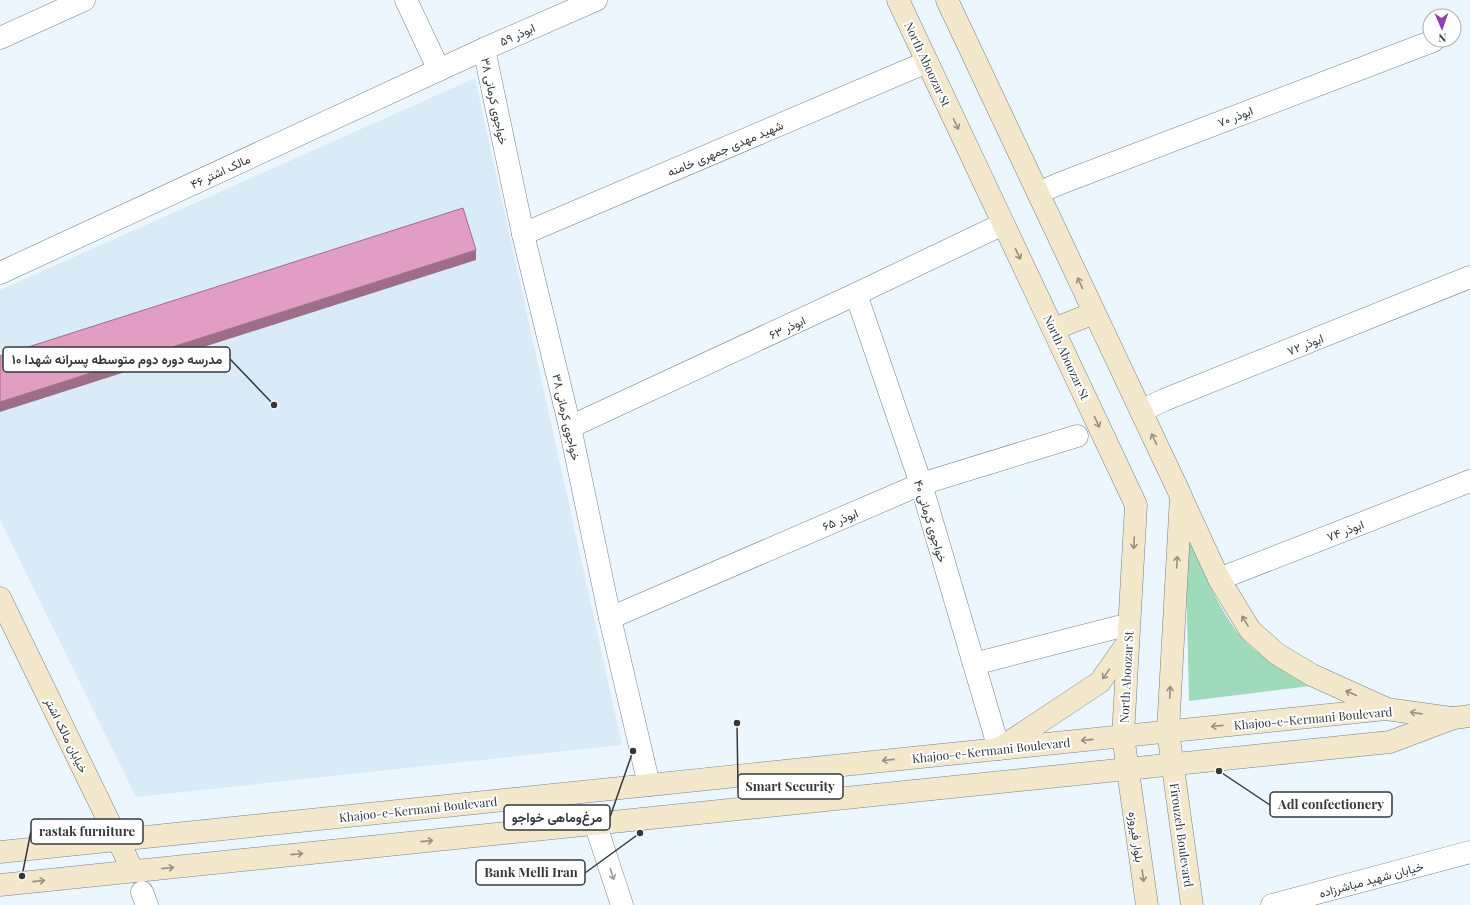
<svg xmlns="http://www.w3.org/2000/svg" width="1470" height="905" font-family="'Playfair Display',Vazirmatn,serif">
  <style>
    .built { fill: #daebf8 }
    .green { fill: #9fdaba }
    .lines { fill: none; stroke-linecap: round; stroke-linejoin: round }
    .street-casing { stroke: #778088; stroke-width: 23 }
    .secondary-casing { stroke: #778088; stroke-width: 23 }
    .street { stroke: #fff; stroke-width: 22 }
    .secondary { stroke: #f3e7cc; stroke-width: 22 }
    .shaded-wall { fill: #9e6e88 }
    .building { fill: #e19dc2; stroke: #9e6e88 }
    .oneway { stroke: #949084 }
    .oneway2 { stroke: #9a9c9d }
    .labels { text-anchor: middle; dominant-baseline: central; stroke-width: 4; stroke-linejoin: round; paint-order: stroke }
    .street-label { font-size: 12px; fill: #34383b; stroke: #fff }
    .leader { fill: none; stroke: #34383b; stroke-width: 1.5 }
    .callout-dot { fill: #34383b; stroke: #fff; stroke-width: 1.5 }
    .callout { fill: #fff; stroke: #34383b; stroke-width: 1.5 }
    .callout-label { font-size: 13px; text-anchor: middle; font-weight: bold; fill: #34383b }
  </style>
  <rect width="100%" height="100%" fill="#ebf6fe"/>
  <polygon class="built" points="475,78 622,745 136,797 0,520 0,290"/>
  <path class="green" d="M 1185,533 C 1202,567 1218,609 1242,638 C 1259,657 1288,672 1310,686 L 1189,701 Z"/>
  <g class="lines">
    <g class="street-casing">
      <g id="street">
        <polyline points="406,0 439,70"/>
        <polyline points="0,38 84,0"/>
        <polyline points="484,49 523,234 570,427 610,618 649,785"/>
        <polyline points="1038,193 1061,183 1433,41"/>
        <polyline points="523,234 927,62"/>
        <polyline points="0,273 484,49 596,0"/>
        <polyline points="856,294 921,484 999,749"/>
        <polyline points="1141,411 1164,400 1470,277"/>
        <polyline points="570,427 856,294 1003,224"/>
        <polyline points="1219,579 1470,481"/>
        <polyline points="610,618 921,484 1077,436"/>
        <polyline points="974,664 1118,627"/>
        <polyline points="595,823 622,905"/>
        <polyline points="142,892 147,905"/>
        <polyline points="1272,905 1470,852"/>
      </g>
    </g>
    <g class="secondary-casing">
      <g id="secondary">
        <polyline points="898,0 1136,505 1123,736 1147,905"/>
        <polyline points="947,0 1181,496 1168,731 1192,905"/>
        <polyline points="1054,329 1094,313"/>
        <polyline points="1182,499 1219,579 1250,630 1277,654 1312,675 1385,708"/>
        <polyline points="0,598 133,871"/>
        <polyline points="1002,747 1100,682 1128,642"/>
        <polyline points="0,852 1386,709 1451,718"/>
        <polyline points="0,885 1390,742 1454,718 1470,716"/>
      </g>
    </g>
    <use href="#street" class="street"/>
    <use href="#secondary" class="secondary"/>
  </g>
  <polygon class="shaded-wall" points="476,250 476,260 0,412 0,402"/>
  <polygon class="building" points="463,208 476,250 0,402 0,356"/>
  <defs><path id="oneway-shaft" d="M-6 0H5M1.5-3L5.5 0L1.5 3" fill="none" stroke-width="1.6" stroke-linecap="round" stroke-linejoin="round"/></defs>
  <g class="oneway">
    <use href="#oneway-shaft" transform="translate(956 124) rotate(65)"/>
    <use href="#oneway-shaft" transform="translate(1018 254) rotate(65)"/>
    <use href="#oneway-shaft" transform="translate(1080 283) rotate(-115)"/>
    <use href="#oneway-shaft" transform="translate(1097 422) rotate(65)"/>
    <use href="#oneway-shaft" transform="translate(1154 439) rotate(-115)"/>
    <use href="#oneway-shaft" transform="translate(1134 543) rotate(93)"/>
    <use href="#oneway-shaft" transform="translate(1177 562) rotate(-87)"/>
    <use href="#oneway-shaft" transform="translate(1245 621) rotate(-122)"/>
    <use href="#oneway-shaft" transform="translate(1106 674) rotate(125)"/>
    <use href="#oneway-shaft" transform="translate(1170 692) rotate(-87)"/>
    <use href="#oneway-shaft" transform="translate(1351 693) rotate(-156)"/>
    <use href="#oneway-shaft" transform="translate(1416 713) rotate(-172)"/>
    <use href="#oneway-shaft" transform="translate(1217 726) rotate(174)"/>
    <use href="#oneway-shaft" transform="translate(1087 740) rotate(174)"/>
    <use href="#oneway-shaft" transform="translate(888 760) rotate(174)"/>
    <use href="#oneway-shaft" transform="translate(427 841) rotate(-6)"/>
    <use href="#oneway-shaft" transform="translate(297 854) rotate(-6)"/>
    <use href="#oneway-shaft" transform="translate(168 868) rotate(-6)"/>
    <use href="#oneway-shaft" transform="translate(1143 876) rotate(82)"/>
    <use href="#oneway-shaft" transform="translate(39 881) rotate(-6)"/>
  </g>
  <use class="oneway2" href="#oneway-shaft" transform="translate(612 874) rotate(72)"/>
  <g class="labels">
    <g class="street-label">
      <text transform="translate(517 34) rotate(-24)">ابوذر ۵۹</text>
      <text transform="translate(928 64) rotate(65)">North Aboozar St</text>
      <text transform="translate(495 101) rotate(78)">خواجوی کرمانی ۳۸</text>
      <text transform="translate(1235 116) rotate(-21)">ابوذر ۷۰</text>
      <text transform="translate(725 148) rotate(-23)">شهید مهدی جمهری خامنه</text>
      <text transform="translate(220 171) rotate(-25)">مالک اشتر ۴۶</text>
      <text transform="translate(787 327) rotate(-25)">ابوذر ۶۳</text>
      <text transform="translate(1305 344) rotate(-22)">ابوذر ۷۲</text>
      <text transform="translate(1067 357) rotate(65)">North Aboozar St</text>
      <text transform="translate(567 417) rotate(77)">خواجوی کرمانی ۳۸</text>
      <text transform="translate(840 519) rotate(-23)">ابوذر ۶۵</text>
      <text transform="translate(931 521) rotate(73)">خواجوی کرمانی ۴۰</text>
      <text transform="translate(1345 530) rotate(-21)">ابوذر ۷۴</text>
      <text transform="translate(1126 677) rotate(-87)">North Aboozar St</text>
      <text transform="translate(1313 718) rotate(-5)">Khajoo-e-Kermani Boulevard</text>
      <text transform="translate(67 735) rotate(64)">خیابان مالک اشتر</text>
      <text transform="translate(991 750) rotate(-6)">Khajoo-e-Kermani Boulevard</text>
      <text transform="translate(418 809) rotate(-6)">Khajoo-e-Kermani Boulevard</text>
      <text transform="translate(1182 835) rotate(82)">Firouzeh Boulevard</text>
      <text transform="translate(1137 837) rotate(82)">بلوار فیروزه</text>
      <text transform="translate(1371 879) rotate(-15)">خیابان شهید مباشرزاده</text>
    </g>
  </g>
  <path class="leader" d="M274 405L230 359M737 723L738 787M1219 771L1270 805M633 751L610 817M22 876L31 831M640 833L585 873"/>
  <g class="callout-dot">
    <circle cx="274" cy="405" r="4"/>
    <circle cx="737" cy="723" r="4"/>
    <circle cx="1219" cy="771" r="4"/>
    <circle cx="633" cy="751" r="4"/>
    <circle cx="22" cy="876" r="4"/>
    <circle cx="640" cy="833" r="4"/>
  </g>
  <g class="callout">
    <rect x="3" y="347" width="227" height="25" rx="4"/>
    <rect x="738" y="774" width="105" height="25" rx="4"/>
    <rect x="1270" y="792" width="122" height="25" rx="4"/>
    <rect x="504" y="805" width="106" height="25" rx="4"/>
    <rect x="31" y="819" width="112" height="25" rx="4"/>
    <rect x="476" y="860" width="109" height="25" rx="4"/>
  </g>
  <g class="callout-label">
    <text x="117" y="364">مدرسه دوره دوم متوسطه پسرانه شهدا ۱۰</text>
    <text x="790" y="791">Smart Security</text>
    <text x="1331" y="809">Adl confectionery</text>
    <text x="557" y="822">مرغ‌وماهی‌ خواجو</text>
    <text x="87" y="836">rastak furniture</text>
    <text x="531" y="877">Bank Melli Iran</text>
  </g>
  <g transform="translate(1442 28) rotate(178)"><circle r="19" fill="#ffffff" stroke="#aeafb1"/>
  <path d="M0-3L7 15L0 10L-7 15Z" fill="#8e40b0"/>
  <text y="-6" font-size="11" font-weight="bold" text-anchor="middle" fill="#34383b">N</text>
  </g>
</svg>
